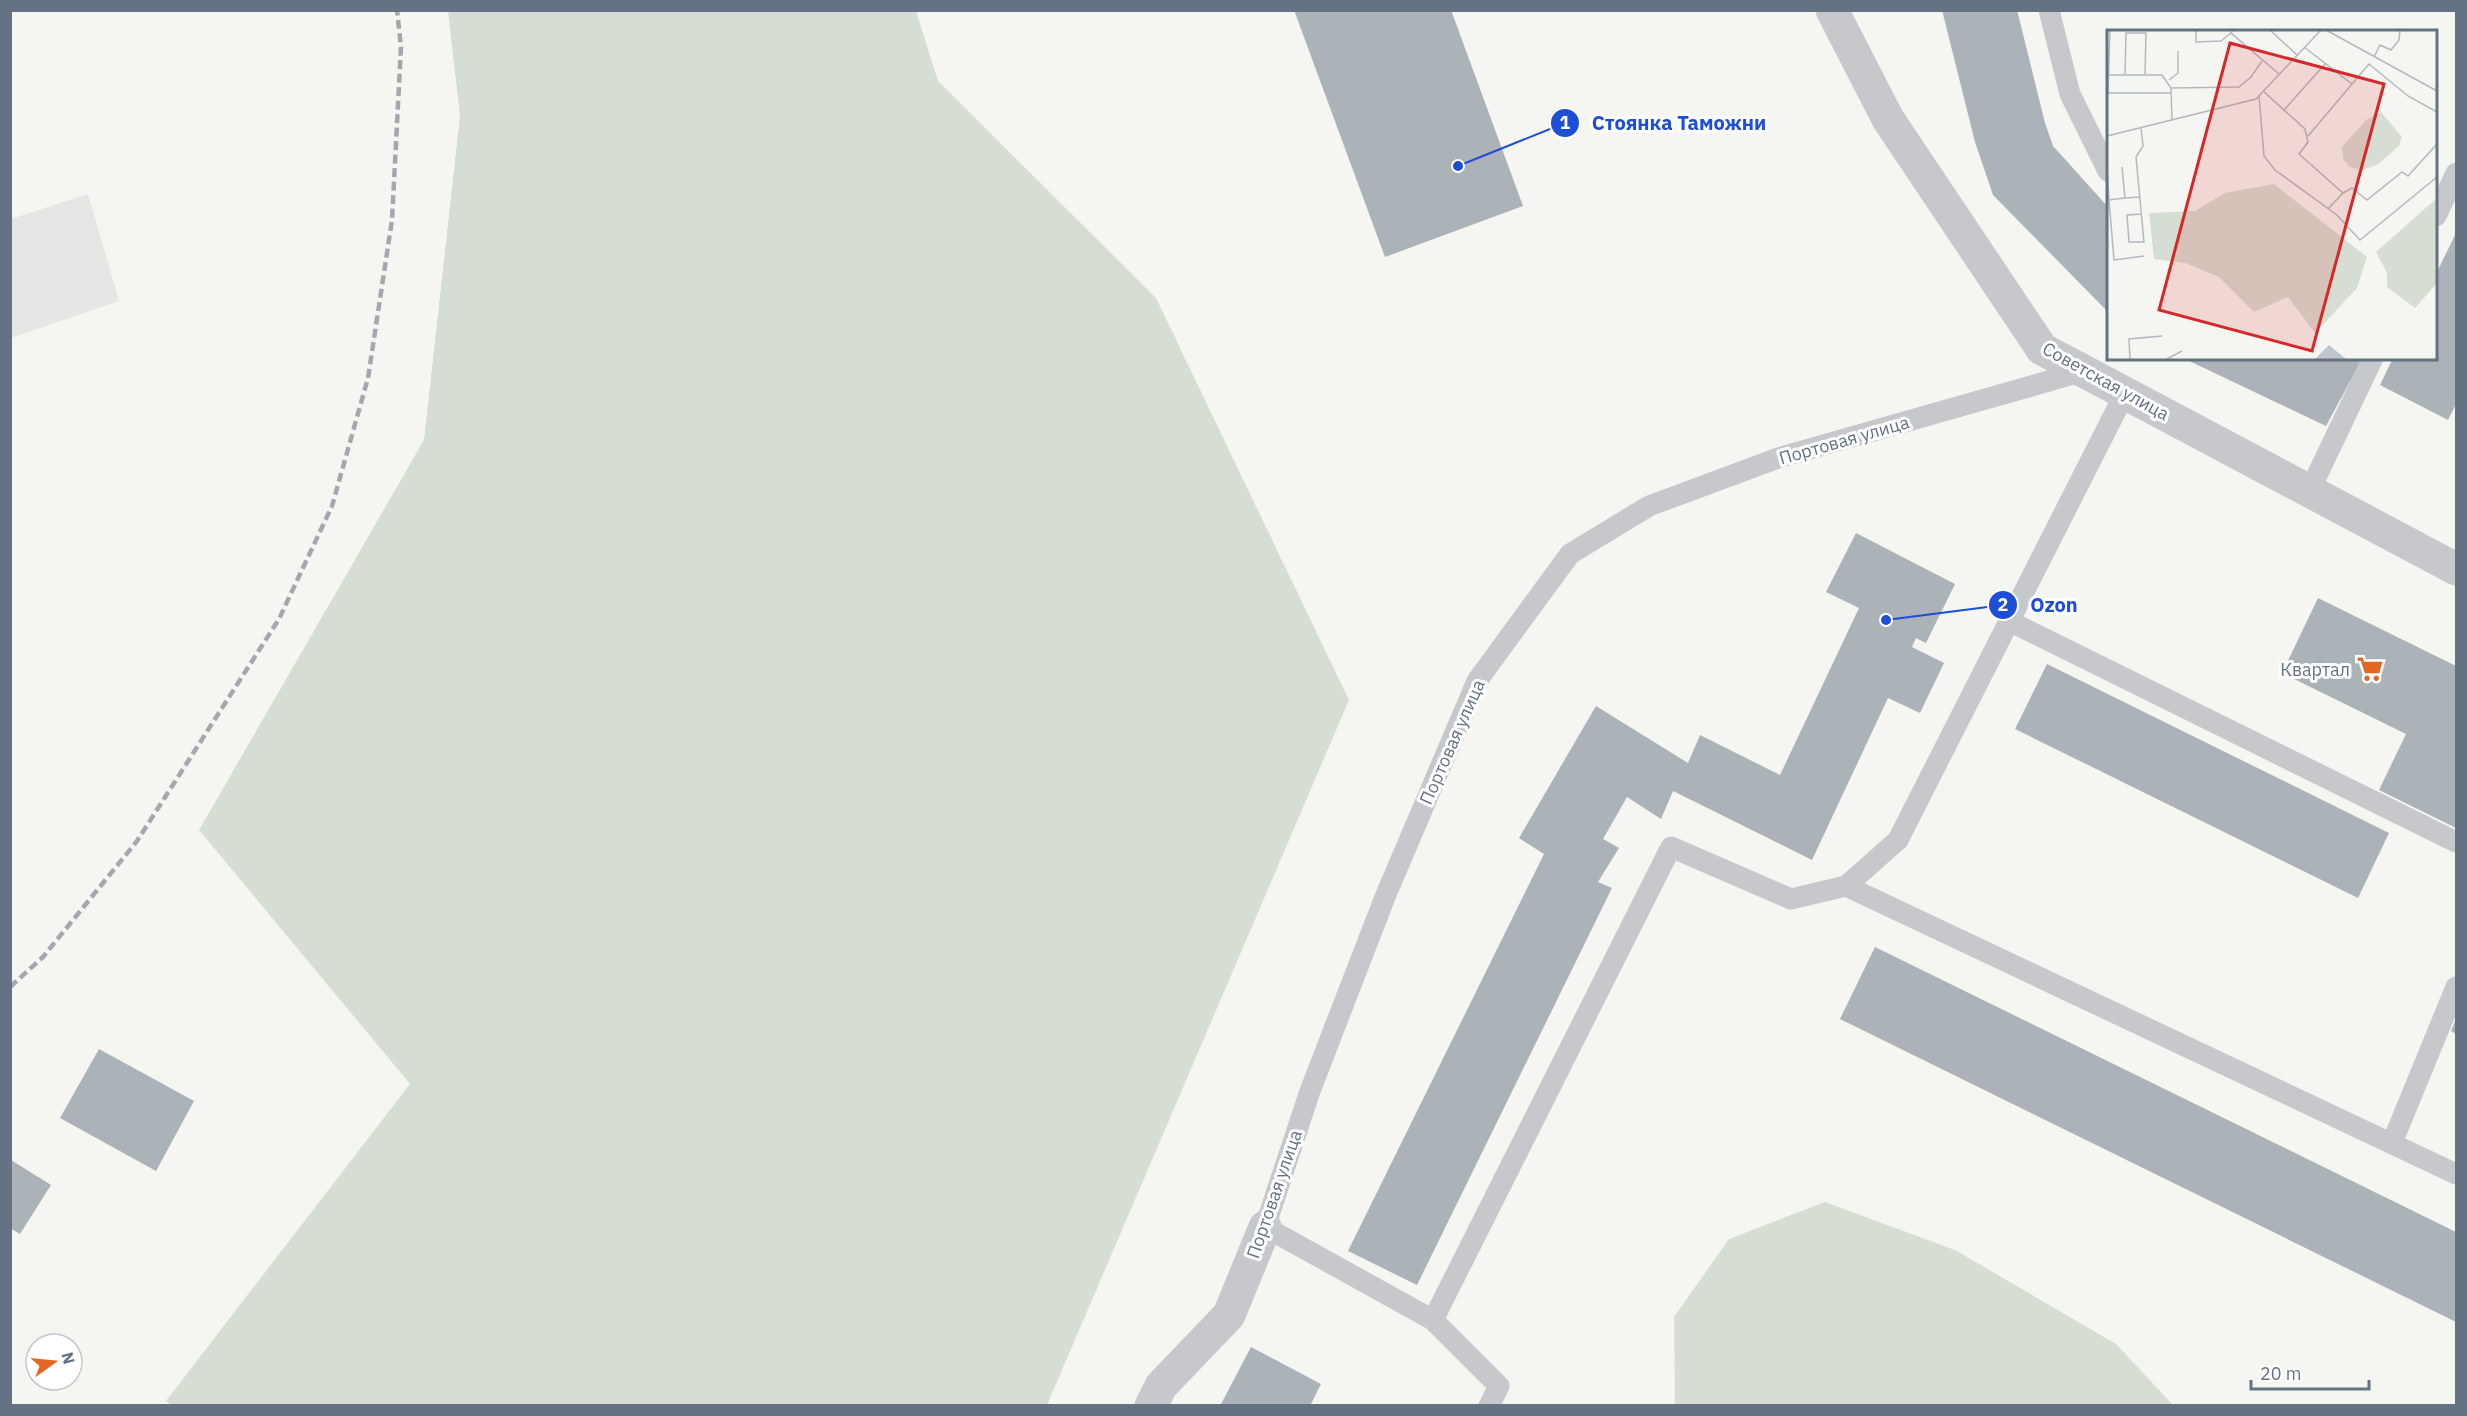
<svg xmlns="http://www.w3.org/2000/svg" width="2467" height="1416" font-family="'IBM Plex Sans',sans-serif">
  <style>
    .built { fill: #e6e7e5 }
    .green { fill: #d6ddd3 }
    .building { fill: #abb2b8 }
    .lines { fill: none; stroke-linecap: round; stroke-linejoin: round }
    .service { stroke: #c6c8cc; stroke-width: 21 }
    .minor { stroke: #c6c8cc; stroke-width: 33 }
    .tertiary { stroke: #c6c8cc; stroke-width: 33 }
    .rail { stroke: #a3a8af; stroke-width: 4.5; stroke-dasharray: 9 4.5; stroke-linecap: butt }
    .labels { text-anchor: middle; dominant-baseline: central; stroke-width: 6; stroke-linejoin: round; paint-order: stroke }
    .street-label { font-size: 18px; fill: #647283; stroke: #fff }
    .poi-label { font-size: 18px; fill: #647283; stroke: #fff; text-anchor: end }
    .inset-road { fill: none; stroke: #b2b9bf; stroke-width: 1.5 }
    .view { fill: #d62828; fill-opacity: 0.15; stroke: #d62828; stroke-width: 3 }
    .inset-edge { fill: none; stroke: #647283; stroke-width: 3 }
    .leader { fill: none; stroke: #1d4ed8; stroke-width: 2 }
    .callout-dot { fill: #1d4ed8; stroke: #fff; stroke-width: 2 }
    .mark-label { font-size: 18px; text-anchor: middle; font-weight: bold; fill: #fff }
    .callout-label { font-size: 20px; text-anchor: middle; font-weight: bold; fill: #1d4ed8; stroke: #fff; stroke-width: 6; stroke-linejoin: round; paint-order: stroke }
  </style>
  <rect width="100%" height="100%" fill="#f5f6f2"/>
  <polygon class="built" points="88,194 119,301 11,338 11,219"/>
  <g class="green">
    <polygon points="448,11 916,11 938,81 1156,298 1349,700 1047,1405 173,1406 166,1401 410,1084 199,830 424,440 460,116"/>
    <polygon points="1825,1202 1955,1250 2116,1344 2173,1405 1675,1405 1674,1317 1729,1239"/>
  </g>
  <g class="building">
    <polygon points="1294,10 1451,10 1523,206 1385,257"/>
    <polygon points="1942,10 2017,10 2045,123 2053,146 2108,207 2108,312 1993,195 1975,142"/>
    <polygon points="2456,233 2456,404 2448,420 2380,385 2393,358 2436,358 2436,274"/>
    <polygon points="2183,358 2356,358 2361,361 2326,426"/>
    <polygon points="1856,533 1955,584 1926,643 1916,638 1912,647 1944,663 1920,713 1888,698 1812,860 1673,791 1661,819 1627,797 1603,839 1619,848 1598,882 1612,888 1417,1285 1348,1251 1544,854 1519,838 1596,706 1688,763 1700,735 1780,775 1859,608 1826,592"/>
    <polygon points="2318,598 2456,666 2456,828 2379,790 2406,734 2282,673"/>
    <polygon points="2047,664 2389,833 2358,898 2015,729"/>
    <polygon points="1875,947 2456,1232 2456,1322 1840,1019"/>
    <polygon points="2456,1019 2456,1034 2451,1031"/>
    <polygon points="99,1049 194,1101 156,1171 60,1118"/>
    <polygon points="11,1160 51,1185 20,1234 10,1228"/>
    <polygon points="1251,1347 1321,1384 1310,1406 1220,1406"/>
  </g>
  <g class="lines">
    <g class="service">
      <polyline points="2049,10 2070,94 2108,171"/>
      <polyline points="2436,216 2456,173"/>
      <polyline points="2310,490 2373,358"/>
      <polyline points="2009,621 2456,842"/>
      <polyline points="1846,886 2456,1174"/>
      <polyline points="2392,1143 2456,987"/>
      <polyline points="1433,1320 1265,1227 1310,1091 1385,897 1477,681 1570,554 1649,506 1778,458 2084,371"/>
      <polyline points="1489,1406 1499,1386 1433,1320 1671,847 1791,899 1846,886 1898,840 2125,393"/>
    </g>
    <polyline class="minor" points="1151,1406 1161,1386 1229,1315 1265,1227"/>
    <polyline class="tertiary" points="1832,10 1888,119 2042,349 2456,569"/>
    <polyline class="rail" points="10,987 43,957 137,841 279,619 332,506 368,378 392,220 401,47 397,10"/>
  </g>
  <defs>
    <g id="supermarket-bare" transform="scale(2.07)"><path d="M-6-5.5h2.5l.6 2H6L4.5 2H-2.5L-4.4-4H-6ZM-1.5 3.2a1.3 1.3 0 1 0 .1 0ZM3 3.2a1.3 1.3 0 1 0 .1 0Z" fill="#e56623" stroke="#fff" stroke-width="2.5" paint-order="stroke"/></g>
  </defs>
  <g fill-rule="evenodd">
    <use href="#supermarket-bare" x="2370" y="669"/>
  </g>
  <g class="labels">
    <g class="street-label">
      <text transform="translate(2106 381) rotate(29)">Советская улица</text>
      <text transform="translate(1844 440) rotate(-16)">Портовая улица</text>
      <text transform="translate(1452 742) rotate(-66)">Портовая улица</text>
      <text transform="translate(1274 1194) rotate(-71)">Портовая улица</text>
    </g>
    <g class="poi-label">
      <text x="2350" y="669">Квартал</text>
    </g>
  </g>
  <g transform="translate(2107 30)">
    <rect width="330" height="330" fill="#f5f6f2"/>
    <path d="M 274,82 L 295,107 L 292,116 L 270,135 L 254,140 L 243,137 L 236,129 L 235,117 L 259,90 ZM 167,154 L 260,227 L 250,258 L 208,303 L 181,267 L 147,282 L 112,247 L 78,233 L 47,229 L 42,183 L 88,181 L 118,163 ZM 330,168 L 330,253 L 308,278 L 280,257 L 280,243 L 269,222 Z" fill="#d6ddd3"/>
    <path d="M 222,315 L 240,330 L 207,330 Z" fill="#bec7cd"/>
    <path class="inset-road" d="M 89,0 L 89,12 L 114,11 L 124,3M 126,0 L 124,3 L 172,44M 163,0 L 190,25M 219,0 L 330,61M 197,17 L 245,54M 267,27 L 273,15 L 284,20 L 292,10 L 293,0M 18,44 L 19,3 L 39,3 L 38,44M 0,45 L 55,45 L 64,58 L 65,91M 62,50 L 71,43 L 71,21M 64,58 L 132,57 L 144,47 L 155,31M 156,61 L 198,99 L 201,112 L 192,124 L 236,163 L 245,158 L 260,170 L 295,142 L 301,146 L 330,114M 0,63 L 64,63M 1,63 L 3,0M 152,65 L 157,126 L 168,140 L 230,185 L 253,210 L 330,147M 177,80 L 218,34M 34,98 L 36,116 L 29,127 L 37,212 L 22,212 L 20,185 L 34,184M 0,106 L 149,69 L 214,0M 201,106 L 262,34 L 301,66 L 330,82M 0,137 L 2,170 L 18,168M 15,137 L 18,168 L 33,167M 2,170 L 7,230 L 37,226M 221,179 L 236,163M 23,330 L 22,309 L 55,306M 58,330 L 75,321"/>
    <path class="view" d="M 123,13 L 277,54 L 205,321 L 52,280 Z"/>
    <rect width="330" height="330" class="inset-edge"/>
  </g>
  <path class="leader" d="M1458 166L1565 123M1886 620L2003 605"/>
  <g class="callout-dot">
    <circle cx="1458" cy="166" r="6"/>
    <circle cx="1886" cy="620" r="6"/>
    <circle cx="1565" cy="123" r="15"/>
    <circle cx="2003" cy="605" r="15"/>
  </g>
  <g class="mark-label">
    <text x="1565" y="129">1</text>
    <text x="2003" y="611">2</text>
  </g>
  <g class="callout-label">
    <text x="1679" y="130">Стоянка Таможни</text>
    <text x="2054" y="612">Ozon</text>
  </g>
  <rect width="2467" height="1416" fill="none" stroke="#647283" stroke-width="24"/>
  <g transform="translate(54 1362) rotate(75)"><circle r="28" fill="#ffffff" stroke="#c1c7cd" stroke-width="1.5"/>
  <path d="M0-4.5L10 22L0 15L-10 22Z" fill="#e56623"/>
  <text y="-9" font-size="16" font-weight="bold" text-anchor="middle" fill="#647283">N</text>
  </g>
  <path d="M2251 1380v9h118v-9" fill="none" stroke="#647283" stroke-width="3"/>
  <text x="2260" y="1380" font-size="18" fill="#647283" stroke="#ffffff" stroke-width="4.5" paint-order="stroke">20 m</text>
</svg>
